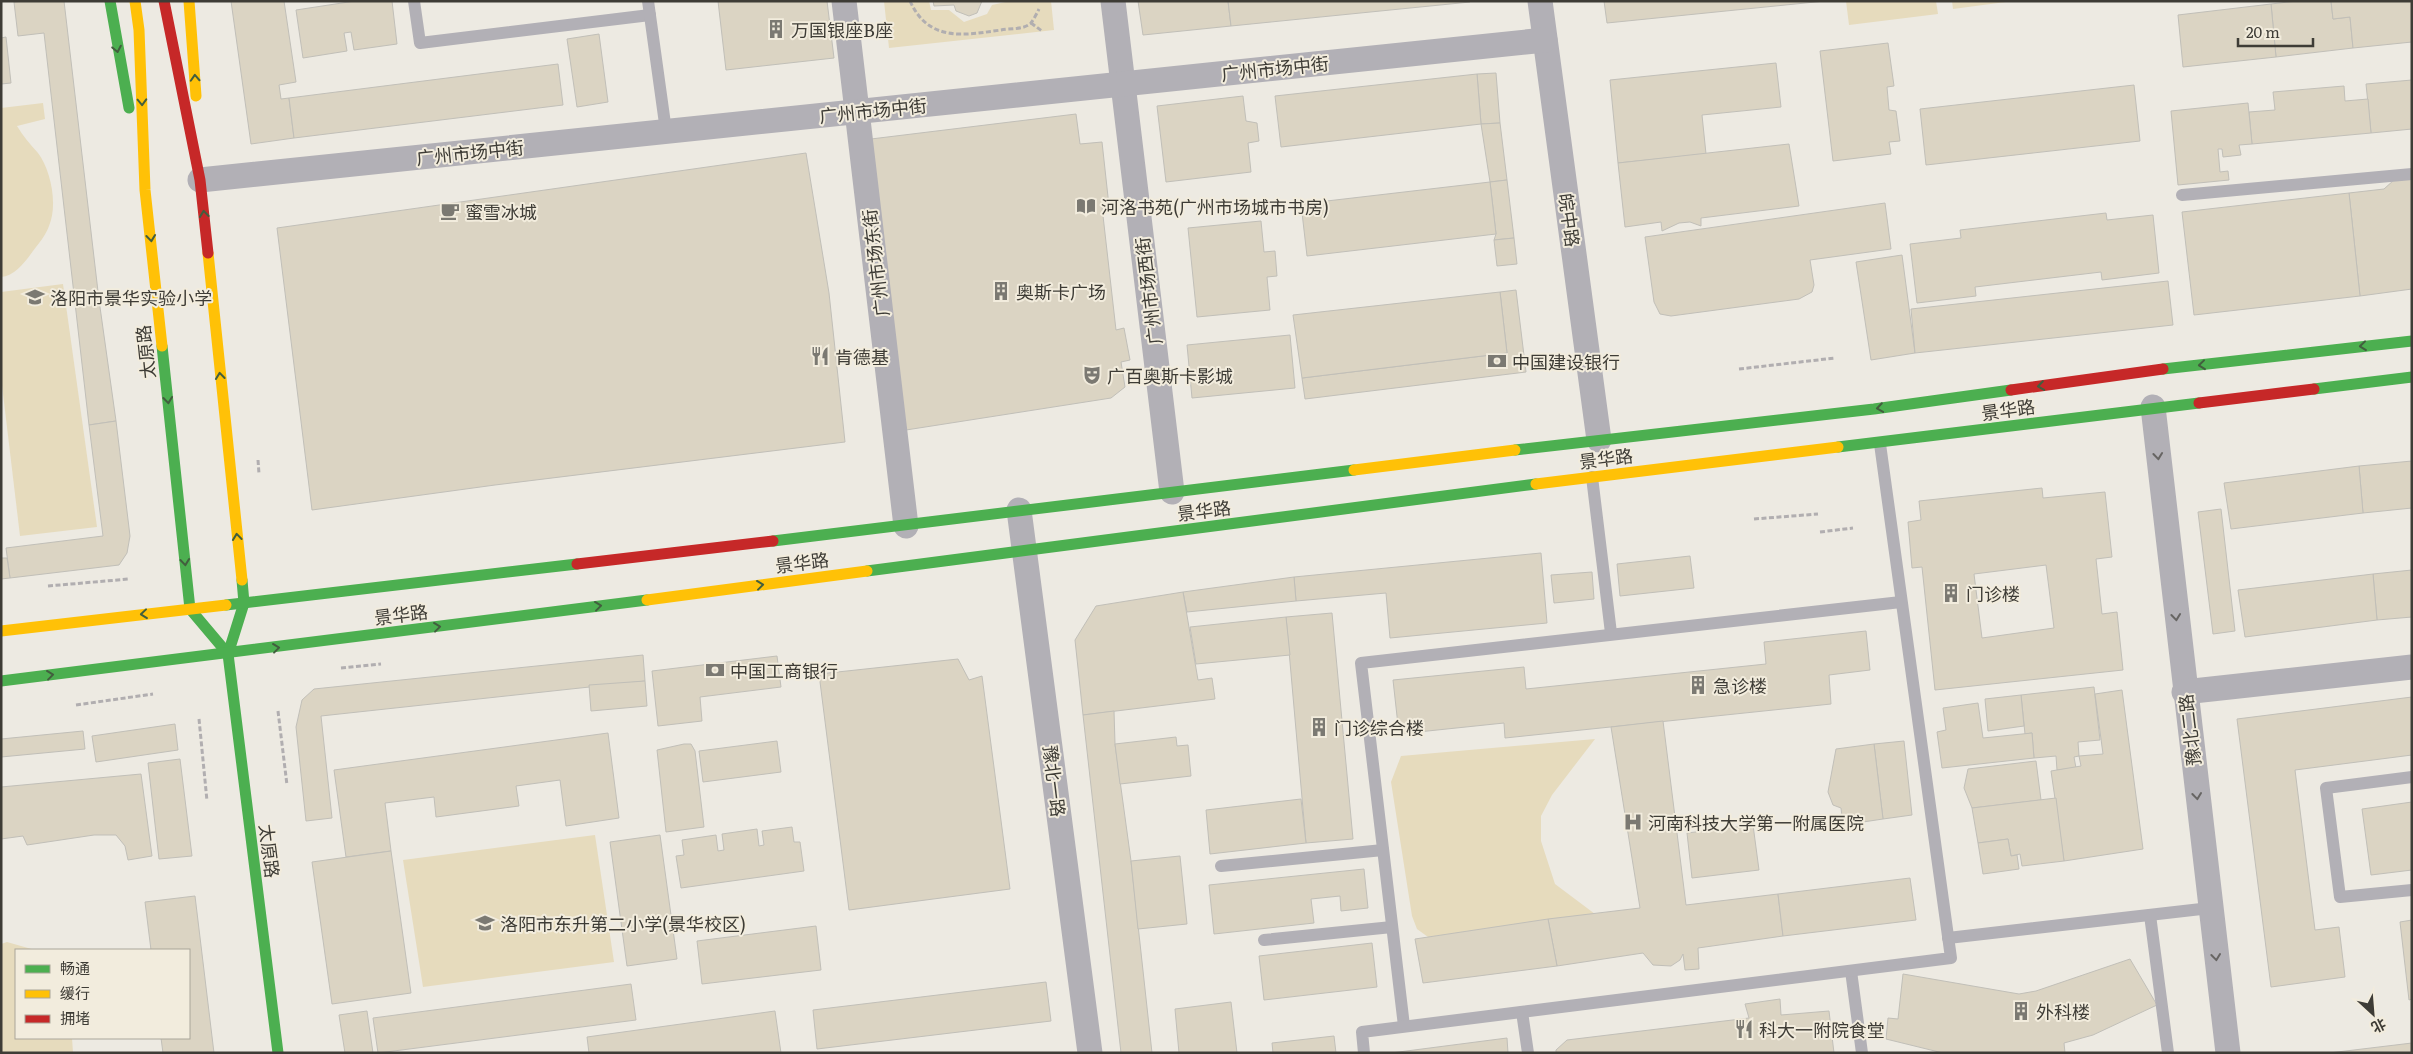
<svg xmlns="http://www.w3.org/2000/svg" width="2413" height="1054" font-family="Literata,'Noto Sans SC',serif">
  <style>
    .green { fill: #e6dbbd }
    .building { fill: #dbd4c3; stroke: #c1bfb8; fill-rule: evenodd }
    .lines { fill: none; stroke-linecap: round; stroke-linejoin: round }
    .path { stroke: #b1aeb0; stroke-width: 3; stroke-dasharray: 5 2.5; stroke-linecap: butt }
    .lane { stroke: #b2b0b6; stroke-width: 12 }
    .street { stroke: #b2b0b6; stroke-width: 25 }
    .fast { stroke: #4caf50; stroke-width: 11 }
    .slow { stroke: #ffc107; stroke-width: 11 }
    .jam { stroke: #c62828; stroke-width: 11 }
    .oneway { stroke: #425e3e }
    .oneway2 { stroke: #676563 }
    .labels { text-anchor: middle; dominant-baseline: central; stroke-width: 4; stroke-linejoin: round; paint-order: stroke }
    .poi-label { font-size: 18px; fill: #3e3c36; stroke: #f2ecdd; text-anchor: start }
    .street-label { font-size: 18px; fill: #3e3c36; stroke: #f2ecdd }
  </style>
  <rect width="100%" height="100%" fill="#edeae2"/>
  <g class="green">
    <polygon points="884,1 929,1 931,10 949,10 964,22 987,14 992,5 1010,1 1051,1 1054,30 889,48"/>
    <polygon points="1846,1 1936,1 1938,14 1849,25"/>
    <polygon points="1952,1 2013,1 1953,9"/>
    <path d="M 43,103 L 45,119 L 17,126 C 23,136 30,144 38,153 C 51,170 58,205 49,226 C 46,235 39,243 33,251 C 25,262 15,276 1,277 L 1,108 Z"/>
    <polygon points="63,284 97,527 20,536 1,377 1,292"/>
    <polygon points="1595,739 1552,795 1541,816 1541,841 1555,884 1595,914 1428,937 1417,929 1412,916 1391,782 1401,756"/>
    <polygon points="595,835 614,962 423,987 403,860"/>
    <polygon points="7,942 35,950 16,950 16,1038 72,1038 73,1053 1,1053 1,944"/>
  </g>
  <g class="building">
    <polygon points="23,1 64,1 99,300 75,303 44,33 18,36 14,2"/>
    <polygon points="231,1 284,1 296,82 279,85 281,99 289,98 294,138 251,144"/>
    <polygon points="355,1 392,1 397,44 354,50 351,32 344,33 347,51 303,58 296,10"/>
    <polygon points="718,1 827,1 834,58 726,70"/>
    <polygon points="933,1 982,1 977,13 969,16 956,11 954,5 934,6"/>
    <polygon points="1138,1 1228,1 1231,26 1143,35"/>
    <polygon points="1228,1 1470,1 1470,2 1231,26"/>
    <polygon points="1604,1 1825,1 1607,23"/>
    <polygon points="2297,1 2331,1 2333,19 2350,17 2353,48 2276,57 2271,4"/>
    <polygon points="2331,1 2412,1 2412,42 2353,48 2350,17 2333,19"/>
    <polygon points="2271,4 2276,57 2183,67 2178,15"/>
    <polygon points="599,34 608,102 577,107 567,39"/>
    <polygon points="6,37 11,83 1,84 1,38"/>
    <polygon points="1888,43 1894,86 1887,87 1889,110 1896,111 1900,141 1889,142 1891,154 1833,161 1820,51"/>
    <polygon points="1776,63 1781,107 1702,115 1706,154 1618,163 1610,80"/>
    <polygon points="558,64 563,105 294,138 289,98"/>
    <polygon points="1496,73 1500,123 1481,124 1477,74"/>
    <polygon points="1477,74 1481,124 1281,147 1275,96"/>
    <polygon points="2412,80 2412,129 2371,133 2366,84"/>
    <polygon points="2134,85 2140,141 1926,165 1920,109"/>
    <polygon points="2344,86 2345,101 2368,99 2371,133 2252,144 2249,112 2275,110 2273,92"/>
    <polygon points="1243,96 1246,121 1257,123 1259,141 1248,143 1251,172 1166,182 1157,106"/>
    <polygon points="2248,103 2252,144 2239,145 2241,155 2223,157 2222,149 2218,149 2220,172 2228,171 2229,180 2178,185 2171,111"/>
    <polygon points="1076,114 1080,144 1102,142 1109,206 1102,207 1116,330 1124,328 1130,360 1121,362 1125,387 1111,398 906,430 871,139"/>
    <polygon points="1500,123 1507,180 1490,182 1481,124"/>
    <polygon points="1789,144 1799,206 1701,218 1701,226 1690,222 1679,223 1662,231 1661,222 1625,227 1618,163"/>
    <polygon points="806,153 829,293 845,442 495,485 312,510 277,228"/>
    <polygon points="2412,179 2412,289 2360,296 2349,193 2384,189 2394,180"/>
    <polygon points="1507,180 1514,238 1494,240 1496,234 1490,182"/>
    <polygon points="1490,182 1496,234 1307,256 1301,204"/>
    <polygon points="2349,193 2360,296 2194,315 2182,212"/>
    <polygon points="1885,203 1891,249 1810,260 1814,285 1812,292 1799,299 1671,316 1660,314 1654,302 1645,237"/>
    <polygon points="2106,213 2107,220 2153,215 2159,273 2102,280 2101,272 1975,287 1976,296 1917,303 1910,244 1961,238 1960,230"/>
    <polygon points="1261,221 1264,252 1275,251 1277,276 1267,277 1270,310 1197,317 1188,228"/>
    <polygon points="1514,238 1517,264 1497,266 1494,240"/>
    <polygon points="1902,255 1915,353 1871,360 1856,262"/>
    <polygon points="2168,281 2173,325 1915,353 1911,309"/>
    <polygon points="1516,290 1526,372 1305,399 1302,378 1507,353 1500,292"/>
    <polygon points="1500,292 1507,353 1302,378 1293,315"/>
    <polygon points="99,300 116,421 89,425 75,303"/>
    <polygon points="1290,335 1295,388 1192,398 1187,345"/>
    <polygon points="116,421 130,536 127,553 119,565 10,578 6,548 103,536 89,425"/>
    <polygon points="2412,461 2412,508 2363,513 2359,466"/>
    <polygon points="2359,466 2363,513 2231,529 2224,483"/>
    <path d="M 2042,488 L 2043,498 L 2105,492 L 2112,557 L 2096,559 L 2102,614 L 2117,612 L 2123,670 L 1935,690 L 1922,567 L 1912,568 L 1908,522 L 1921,520 L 1919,501 ZM 2046,565 L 2054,628 L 1982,638 L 1974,574 Z"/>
    <polygon points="2221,509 2235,631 2213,634 2198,512"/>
    <polygon points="1541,553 1547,623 1390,638 1386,593 1296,601 1294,577"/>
    <polygon points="1690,556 1694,588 1620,596 1617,564"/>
    <polygon points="1,558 7,558 10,578 1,579"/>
    <polygon points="2412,570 2412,617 2377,620 2373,574"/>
    <polygon points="1592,572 1594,599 1554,603 1551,575"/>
    <polygon points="2373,574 2377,620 2245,637 2238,590"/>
    <polygon points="1294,577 1296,601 1187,612 1183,592"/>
    <polygon points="1183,592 1198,680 1212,678 1215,699 1083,715 1075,640 1096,606"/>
    <polygon points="1332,613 1353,839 1306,843 1286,617"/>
    <polygon points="1286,617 1290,655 1196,664 1190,627"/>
    <polygon points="1866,631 1870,670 1829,675 1831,704 1505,738 1504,723 1399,734 1393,680 1524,667 1526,689 1766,664 1764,642"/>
    <polygon points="643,655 645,681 321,716 332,818 306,821 296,727 302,700 314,689"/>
    <polygon points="777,656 781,687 700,697 702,721 658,726 652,671"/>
    <polygon points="958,659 969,680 982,676 1010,889 849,910 819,674"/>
    <polygon points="645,681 647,706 591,711 589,685"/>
    <polygon points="2094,687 2100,740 2078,742 2079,756 2074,757 2076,768 2057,770 2056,756 2034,758 2032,733 2025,734 2021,695"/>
    <polygon points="2122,690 2143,849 2064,861 2051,771 2081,766 2079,756 2103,754 2095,694"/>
    <polygon points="2021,695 2024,726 1988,731 1985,699"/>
    <polygon points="2412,697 2412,755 2295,770 2315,930 2339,927 2345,977 2271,987 2237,719"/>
    <polygon points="1978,703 1983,738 2032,733 2034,758 1942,768 1937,732 1946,730 1943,708"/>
    <polygon points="1114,711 1115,744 1131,861 1152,1053 1121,1053 1083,715"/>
    <polygon points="1663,721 1686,905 1778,894 1783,936 1698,948 1699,969 1685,970 1683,954 1680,960 1671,966 1653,965 1643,953 1557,966 1548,919 1640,908 1611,727"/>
    <polygon points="175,724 178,750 96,762 92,736"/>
    <polygon points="83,731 85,749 1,757 1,739"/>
    <polygon points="608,733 619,818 566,826 560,780 516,786 519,806 436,817 434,797 385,803 391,851 346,857 334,770"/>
    <polygon points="1176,737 1177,746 1188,745 1191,776 1120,784 1115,744"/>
    <polygon points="777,741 781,772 703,782 699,751"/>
    <polygon points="1904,741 1912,815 1883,819 1874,744"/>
    <polygon points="684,744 691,744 695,751 704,827 666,832 657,750"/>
    <polygon points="1874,744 1883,819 1843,825 1841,808 1833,805 1828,792 1836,749"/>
    <polygon points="180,759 192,856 159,859 148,763"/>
    <polygon points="2036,761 2041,800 1972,808 1964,788 1968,769"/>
    <polygon points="141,774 152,856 128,860 125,846 116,835 94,835 27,845 23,836 1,839 1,787"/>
    <polygon points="2056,798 2064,861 2022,866 2020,854 2011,856 2008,839 1978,843 1972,808"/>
    <polygon points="1301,799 1306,843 1210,854 1206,810"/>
    <polygon points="2412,802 2412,870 2371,875 2362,809"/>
    <polygon points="1753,825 1759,870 1692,878 1687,833"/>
    <polygon points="792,827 794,842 800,842 804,871 681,888 676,856 684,855 682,840 716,835 718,851 724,850 722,834 757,829 759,846 764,845 762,831"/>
    <polygon points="660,835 677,959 627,966 610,842"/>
    <polygon points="2008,839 2011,856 2017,855 2019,869 1983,874 1978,843"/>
    <polygon points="391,851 411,993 332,1004 312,862"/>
    <polygon points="1180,856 1187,924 1138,929 1131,861"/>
    <polygon points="1364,869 1368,908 1341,911 1340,896 1311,899 1314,923 1214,934 1209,885"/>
    <polygon points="1910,878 1916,920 1783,936 1778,894"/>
    <polygon points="195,896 214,1053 163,1053 161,1038 189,1038 189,950 151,950 145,902"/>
    <polygon points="1548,919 1557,966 1423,983 1415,939"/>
    <polygon points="2412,920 2412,999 2409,1000 2400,922"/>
    <polygon points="816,926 821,970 702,984 697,941"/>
    <polygon points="1372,943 1377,987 1264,1000 1259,956"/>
    <polygon points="2130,959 2157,1005 2093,1035 2064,1043 2065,1053 1943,1053 1886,1039 1888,1018 1898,1019 1903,974 2019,994 2036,991"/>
    <polygon points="1046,982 1051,1021 817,1049 813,1010"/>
    <polygon points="631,984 636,1020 378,1053 373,1018"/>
    <polygon points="1780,999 1781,1015 1829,1011 1834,1053 1556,1053 1556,1050 1567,1040 1749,1018 1745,1004"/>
    <polygon points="1231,1002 1237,1053 1179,1053 1175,1009"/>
    <polygon points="367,1011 373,1053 345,1053 339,1015"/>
    <polygon points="775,1011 781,1053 589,1053 587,1037"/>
    <polygon points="1334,1036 1336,1053 1273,1053 1272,1043"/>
    <polygon points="1507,1038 1508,1053 1391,1053"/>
    <polygon points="2412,1043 2412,1053 2329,1053"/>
  </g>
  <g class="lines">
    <g class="path">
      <path d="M 910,1 C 929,43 965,35 1001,30 C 1010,28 1024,30 1031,23 C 1034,19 1037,13 1039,9"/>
      <polyline points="1031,23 1042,31"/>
      <polyline points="1739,369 1835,358"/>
      <polyline points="258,460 259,474"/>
      <polyline points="1754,519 1818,514"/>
      <polyline points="1820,532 1853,528"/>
      <polyline points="48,586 129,579"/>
      <polyline points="341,668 381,664"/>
      <polyline points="76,705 153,694"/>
      <polyline points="278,711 287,785"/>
      <polyline points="199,719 207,801"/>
    </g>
    <g class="lane">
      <polyline points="414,1 420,43 650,15"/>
      <polyline points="648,1 666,131"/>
      <polyline points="2182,195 2412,174"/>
      <polyline points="1592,477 1611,633"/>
      <polyline points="2412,777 2326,788 2340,897 2412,890"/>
      <polyline points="1221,866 1383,850"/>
      <polyline points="2150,915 2168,1053"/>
      <polyline points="1948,938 2210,908"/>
      <polyline points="1264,940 1392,927"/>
      <polyline points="1851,971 1862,1053"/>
      <polyline points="1522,1012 1528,1053"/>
      <polyline points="1404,1026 1361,663 1901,602"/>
      <polyline points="1364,1053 1362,1032 1951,958 1880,444"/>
    </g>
    <g class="street">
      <polyline points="844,1 906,526"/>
      <polyline points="1113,1 1172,492"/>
      <polyline points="1540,1 1599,440"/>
      <polyline points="200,180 1545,40"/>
      <polyline points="2153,407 2228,1053"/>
      <polyline points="1019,510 1090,1053"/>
      <polyline points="2184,692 2412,667"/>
    </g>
    <g class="fast">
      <polyline points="110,1 129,108"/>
      <polyline points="162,346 190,609 228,654"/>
      <polyline points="2163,369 2412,341"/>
      <polyline points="2314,389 2412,377"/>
      <polyline points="1838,447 2199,403"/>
      <polyline points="1515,450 1874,409 2011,390"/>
      <polyline points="773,541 1354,470"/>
      <polyline points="867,571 1536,484"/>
      <polyline points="242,580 244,603 228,654 278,1053"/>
      <polyline points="226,605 577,564"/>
      <polyline points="1,681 647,600"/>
    </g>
    <g class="slow">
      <polyline points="135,1 139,30 145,190 162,346"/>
      <polyline points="189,1 196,96"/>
      <polyline points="208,253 242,580"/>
      <polyline points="1354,470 1515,450"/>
      <polyline points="1536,484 1838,447"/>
      <polyline points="647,600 867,571"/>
      <polyline points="1,631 226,605"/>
    </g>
    <g class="jam">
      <polyline points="164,1 200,180 208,253"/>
      <polyline points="2011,390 2163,369"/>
      <polyline points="2199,403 2314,389"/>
      <polyline points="577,564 773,541"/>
    </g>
  </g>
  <defs><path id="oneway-chevron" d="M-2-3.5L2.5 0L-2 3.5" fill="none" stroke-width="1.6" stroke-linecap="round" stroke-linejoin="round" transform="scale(1.25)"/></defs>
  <g class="oneway">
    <use href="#oneway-chevron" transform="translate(117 49) rotate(79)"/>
    <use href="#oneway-chevron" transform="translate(195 78) rotate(-93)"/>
    <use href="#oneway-chevron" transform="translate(142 102) rotate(88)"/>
    <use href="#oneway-chevron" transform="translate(204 214) rotate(-96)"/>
    <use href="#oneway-chevron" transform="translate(151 238) rotate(84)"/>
    <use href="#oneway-chevron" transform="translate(2363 346) rotate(174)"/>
    <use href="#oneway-chevron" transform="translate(2202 365) rotate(174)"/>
    <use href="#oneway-chevron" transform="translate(220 376) rotate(-96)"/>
    <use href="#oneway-chevron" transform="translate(2041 386) rotate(172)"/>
    <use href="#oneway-chevron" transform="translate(168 400) rotate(84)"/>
    <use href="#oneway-chevron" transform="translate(1880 408) rotate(172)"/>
    <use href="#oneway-chevron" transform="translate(237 537) rotate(-96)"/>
    <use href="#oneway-chevron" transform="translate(185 562) rotate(84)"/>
    <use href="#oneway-chevron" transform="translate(760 585) rotate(-7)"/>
    <use href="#oneway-chevron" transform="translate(598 606) rotate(-7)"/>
    <use href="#oneway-chevron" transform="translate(144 614) rotate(174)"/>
    <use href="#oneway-chevron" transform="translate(437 627) rotate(-7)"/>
    <use href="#oneway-chevron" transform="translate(276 648) rotate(-7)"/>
    <use href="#oneway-chevron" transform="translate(50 675) rotate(-7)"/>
  </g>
  <g class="oneway2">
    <use href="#oneway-chevron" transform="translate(2158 456) rotate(84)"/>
    <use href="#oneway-chevron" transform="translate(2176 617) rotate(84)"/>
    <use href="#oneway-chevron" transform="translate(2197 796) rotate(83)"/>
    <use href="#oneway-chevron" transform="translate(2216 957) rotate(83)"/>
  </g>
  <defs>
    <g id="building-bare" transform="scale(1.5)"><path d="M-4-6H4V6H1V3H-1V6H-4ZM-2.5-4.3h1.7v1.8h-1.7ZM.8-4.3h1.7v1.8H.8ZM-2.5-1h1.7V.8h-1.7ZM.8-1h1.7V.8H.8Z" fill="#7b7972" stroke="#f2ecdd" stroke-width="2.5" paint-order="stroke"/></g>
    <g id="library-bare" transform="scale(1.5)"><path d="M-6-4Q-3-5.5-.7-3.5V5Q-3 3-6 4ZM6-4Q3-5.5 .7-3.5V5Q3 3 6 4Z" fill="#7b7972" stroke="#f2ecdd" stroke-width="2.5" paint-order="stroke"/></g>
    <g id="cafe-bare" transform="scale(1.5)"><path d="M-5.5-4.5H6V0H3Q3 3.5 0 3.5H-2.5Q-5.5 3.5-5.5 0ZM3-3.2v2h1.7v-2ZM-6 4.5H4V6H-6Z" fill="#7b7972" stroke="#f2ecdd" stroke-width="2.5" paint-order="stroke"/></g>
    <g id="school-bare" transform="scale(1.5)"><path d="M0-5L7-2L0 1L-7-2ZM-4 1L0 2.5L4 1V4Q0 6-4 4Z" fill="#7b7972" stroke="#f2ecdd" stroke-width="2.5" paint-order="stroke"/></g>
    <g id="restaurant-bare" transform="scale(1.5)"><path d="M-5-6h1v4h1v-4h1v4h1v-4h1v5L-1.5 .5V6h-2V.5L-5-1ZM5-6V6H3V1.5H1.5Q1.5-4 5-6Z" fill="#7b7972" stroke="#f2ecdd" stroke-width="2.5" paint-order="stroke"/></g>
    <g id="bank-bare" transform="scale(1.5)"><path d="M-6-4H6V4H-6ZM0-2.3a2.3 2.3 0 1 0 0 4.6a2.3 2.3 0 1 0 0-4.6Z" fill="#7b7972" stroke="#f2ecdd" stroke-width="2.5" paint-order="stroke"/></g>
    <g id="theatre-bare" transform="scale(1.5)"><path d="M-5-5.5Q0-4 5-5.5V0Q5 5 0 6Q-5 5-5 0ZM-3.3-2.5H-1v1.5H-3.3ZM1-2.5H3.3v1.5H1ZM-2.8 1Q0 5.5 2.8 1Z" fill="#7b7972" stroke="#f2ecdd" stroke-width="2.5" paint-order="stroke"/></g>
    <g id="hospital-bare" transform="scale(1.5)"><path d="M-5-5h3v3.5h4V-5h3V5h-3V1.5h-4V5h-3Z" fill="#7b7972" stroke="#f2ecdd" stroke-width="2.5" paint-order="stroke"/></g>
  </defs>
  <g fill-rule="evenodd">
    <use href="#building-bare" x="776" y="29"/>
    <use href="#library-bare" x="1086" y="206"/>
    <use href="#cafe-bare" x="450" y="211"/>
    <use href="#building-bare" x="1001" y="291"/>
    <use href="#school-bare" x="35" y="297"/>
    <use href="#restaurant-bare" x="820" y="356"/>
    <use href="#bank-bare" x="1497" y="361"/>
    <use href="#theatre-bare" x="1092" y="375"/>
    <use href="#building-bare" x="1951" y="593"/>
    <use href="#bank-bare" x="715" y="670"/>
    <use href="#building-bare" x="1698" y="685"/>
    <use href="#building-bare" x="1319" y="727"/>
    <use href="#hospital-bare" x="1633" y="822"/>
    <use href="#school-bare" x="485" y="923"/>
    <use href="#building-bare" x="2021" y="1011"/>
    <use href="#restaurant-bare" x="1744" y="1029"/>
  </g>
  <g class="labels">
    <g class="poi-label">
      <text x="791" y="29">万国银座B座</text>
      <text x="1101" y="206">河洛书苑(广州市场城市书房)</text>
      <text x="465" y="211">蜜雪冰城</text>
      <text x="1016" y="291">奥斯卡广场</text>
      <text x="50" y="297">洛阳市景华实验小学</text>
      <text x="835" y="356">肯德基</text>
      <text x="1512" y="361">中国建设银行</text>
      <text x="1107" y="375">广百奥斯卡影城</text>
      <text x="1966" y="593">门诊楼</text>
      <text x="730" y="670">中国工商银行</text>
      <text x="1713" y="685">急诊楼</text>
      <text x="1334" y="727">门诊综合楼</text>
      <text x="1648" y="822">河南科技大学第一附属医院</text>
      <text x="500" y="923">洛阳市东升第二小学(景华校区)</text>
      <text x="2036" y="1011">外科楼</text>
      <text x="1759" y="1029">科大一附院食堂</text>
    </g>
    <g class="street-label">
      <text transform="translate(1275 68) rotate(-6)">广州市场中街</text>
      <text transform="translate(873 110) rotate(-6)">广州市场中街</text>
      <text transform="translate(470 152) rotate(-6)">广州市场中街</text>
      <text transform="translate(1570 220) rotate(82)">皖中路</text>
      <text transform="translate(875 263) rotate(-97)">广州市场东街</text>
      <text transform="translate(1148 291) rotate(-97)">广州市场西街</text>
      <text transform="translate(145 352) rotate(-96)">太原路</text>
      <text transform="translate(2008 409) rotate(-8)">景华路</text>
      <text transform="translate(1606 458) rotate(-7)">景华路</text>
      <text transform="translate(1204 510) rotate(-7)">景华路</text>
      <text transform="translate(802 562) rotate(-7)">景华路</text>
      <text transform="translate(401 614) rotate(-7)">景华路</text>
      <text transform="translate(2189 730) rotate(-97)">豫北二路</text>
      <text transform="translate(1055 781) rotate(83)">豫北一路</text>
      <text transform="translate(270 851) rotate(83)">太原路</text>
    </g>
  </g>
  <rect width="2413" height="1054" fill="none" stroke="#3e3c36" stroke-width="5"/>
  <rect x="15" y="949" width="175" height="90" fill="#f2ecdd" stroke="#aaa69a"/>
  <rect x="25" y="965" width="25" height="8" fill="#4caf50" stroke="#aaa69a"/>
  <text x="60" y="974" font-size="15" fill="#3e3c36">畅通</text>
  <rect x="25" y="990" width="25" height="8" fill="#ffc107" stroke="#aaa69a"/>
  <text x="60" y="999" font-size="15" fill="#3e3c36">缓行</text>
  <rect x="25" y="1015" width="25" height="8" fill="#c62828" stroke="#aaa69a"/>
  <text x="60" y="1024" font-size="15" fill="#3e3c36">拥堵</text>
  <g transform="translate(2373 1014) rotate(154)" stroke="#f2ecdd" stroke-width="4" paint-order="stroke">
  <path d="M0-4L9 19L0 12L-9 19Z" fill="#3e3c36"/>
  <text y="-8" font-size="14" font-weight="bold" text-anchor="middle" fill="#3e3c36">北</text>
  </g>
  <path d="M2238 38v8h75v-8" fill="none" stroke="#3e3c36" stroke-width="2.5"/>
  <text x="2246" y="38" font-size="15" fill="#3e3c36" stroke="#f2ecdd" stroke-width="4" paint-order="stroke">20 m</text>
</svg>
